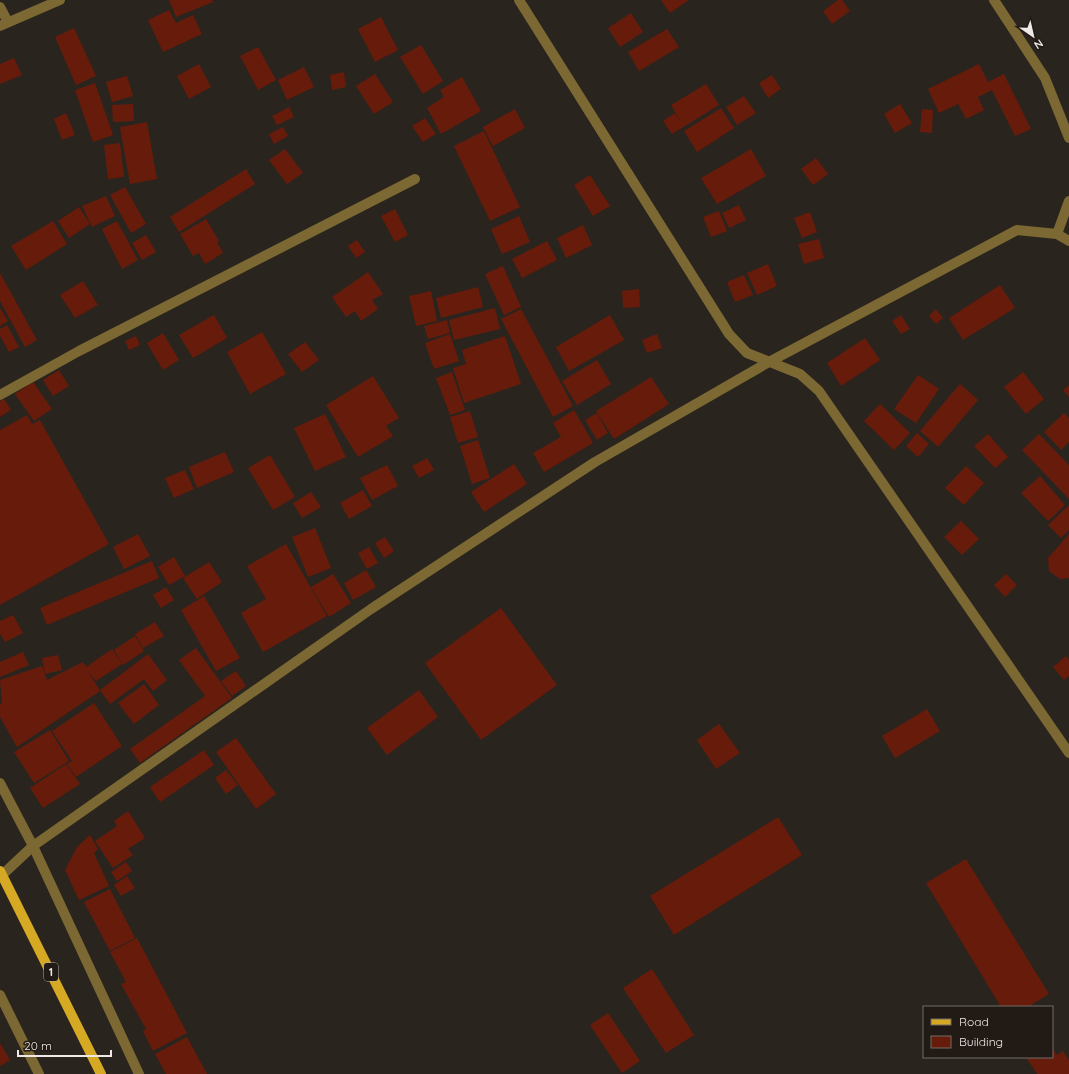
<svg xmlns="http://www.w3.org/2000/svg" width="1069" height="1074" font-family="Quicksand,sans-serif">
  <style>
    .building { fill: #671b0b }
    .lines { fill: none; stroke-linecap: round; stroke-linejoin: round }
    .minor { stroke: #7c6832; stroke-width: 10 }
    .major { stroke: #d5a923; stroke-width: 10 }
    .labels { text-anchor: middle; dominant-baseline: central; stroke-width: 4; stroke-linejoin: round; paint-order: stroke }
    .shield { fill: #211a15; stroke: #b0aba7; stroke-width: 1 }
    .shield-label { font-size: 11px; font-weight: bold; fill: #eee9e6 }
  </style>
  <rect width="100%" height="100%" fill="#2a241e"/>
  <g class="building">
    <polygon points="169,0 212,0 213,2 176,17"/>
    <polygon points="661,0 689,0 670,13"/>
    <polygon points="838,0 842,0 850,11 832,24 823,11"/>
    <polygon points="169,10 176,23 193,15 202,34 163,52 148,20"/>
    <polygon points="631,13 643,32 620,47 608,28"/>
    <polygon points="381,17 398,50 375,62 358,29"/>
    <polygon points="74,28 96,76 76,85 55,37"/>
    <polygon points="667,29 679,47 639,71 628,52"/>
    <polygon points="421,45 443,81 423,94 400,57"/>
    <polygon points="258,47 276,80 258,90 240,56"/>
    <polygon points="14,58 22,75 0,84 0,64"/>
    <polygon points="199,64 211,87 189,99 177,76"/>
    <polygon points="979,64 988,82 1004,74 1031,129 1015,136 992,90 978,97 984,110 966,119 958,104 939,113 928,89"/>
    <polygon points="304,67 314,87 287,100 278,80"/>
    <polygon points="344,72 346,87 332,90 330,75"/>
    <polygon points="375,74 393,102 374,114 356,86"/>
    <polygon points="772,75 781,89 768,98 759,83"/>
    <polygon points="127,76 133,96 112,102 106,82"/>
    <polygon points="462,77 481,111 441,134 427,108 444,97 440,90"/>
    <polygon points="95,83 113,135 93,142 75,90"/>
    <polygon points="706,84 719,105 672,134 663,121 675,113 681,122 671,105"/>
    <polygon points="744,96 756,113 737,125 726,107"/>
    <polygon points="133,104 134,121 113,122 112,105"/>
    <polygon points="900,104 912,123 895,133 884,114"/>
    <polygon points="289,107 294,117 277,125 272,116"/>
    <polygon points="721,108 734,128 697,152 684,131"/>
    <polygon points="515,109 525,128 493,146 483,127"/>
    <polygon points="922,109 933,110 932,133 920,132"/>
    <polygon points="66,113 75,135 62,140 54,119"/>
    <polygon points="425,118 436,134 423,142 412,126"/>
    <polygon points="147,122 157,179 130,184 120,127"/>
    <polygon points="283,127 288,136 274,144 269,134"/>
    <polygon points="484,131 520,207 490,221 454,146"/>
    <polygon points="120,143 124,177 108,179 104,145"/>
    <polygon points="285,149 303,173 287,184 269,160"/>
    <polygon points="751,149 766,176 717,204 701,178"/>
    <polygon points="816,158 828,174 813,185 801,169"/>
    <polygon points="246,169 255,184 179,232 170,217"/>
    <polygon points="590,175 610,206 593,216 574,185"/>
    <polygon points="125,187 146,224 131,233 110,195"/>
    <polygon points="106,196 115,216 92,227 82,206"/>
    <polygon points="739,205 746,220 729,228 722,213"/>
    <polygon points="79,207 90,224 69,238 58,221"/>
    <polygon points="395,209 408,235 395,242 381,216"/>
    <polygon points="719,211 727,231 711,237 703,217"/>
    <polygon points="810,212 817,232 802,238 794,218"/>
    <polygon points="519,216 530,242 502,254 491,229"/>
    <polygon points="206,219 219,241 217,242 223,253 205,264 199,253 193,256 180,234"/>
    <polygon points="53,221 67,244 26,270 11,246"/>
    <polygon points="117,221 138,260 122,269 102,229"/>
    <polygon points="583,225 592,245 566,258 557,238"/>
    <polygon points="146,235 156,252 142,260 132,243"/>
    <polygon points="819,239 824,258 804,264 798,244"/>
    <polygon points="357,240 365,252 356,258 348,246"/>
    <polygon points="547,241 557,260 522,278 512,259"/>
    <polygon points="768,264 777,286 757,295 747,273"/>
    <polygon points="503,266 521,307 504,315 485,274"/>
    <polygon points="368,272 383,294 372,300 378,309 361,321 355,311 346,317 332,297"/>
    <polygon points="0,273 37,340 25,347 0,301"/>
    <polygon points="744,275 753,295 735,302 727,282"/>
    <polygon points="83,281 98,305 75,318 60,295"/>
    <polygon points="1000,285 1015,308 963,340 949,318"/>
    <polygon points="478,287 483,307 441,318 436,298"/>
    <polygon points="639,289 640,307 623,308 622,291"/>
    <polygon points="431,291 437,321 416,326 409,296"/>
    <polygon points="0,308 8,321 0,326"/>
    <polygon points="495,308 500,329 454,340 449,320"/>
    <polygon points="521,309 573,406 553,417 501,319"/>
    <polygon points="936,309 943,318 936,324 929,316"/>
    <polygon points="214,315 227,338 193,358 179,335"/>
    <polygon points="610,315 624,340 569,371 556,347"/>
    <polygon points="901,315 910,329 901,334 892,321"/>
    <polygon points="447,320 450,333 428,339 424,326"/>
    <polygon points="7,325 19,347 9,352 0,336 0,329"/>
    <polygon points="262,332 286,374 250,394 227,352"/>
    <polygon points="163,333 179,360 163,370 147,343"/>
    <polygon points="450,334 459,361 434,369 425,343"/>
    <polygon points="657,334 662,348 647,353 642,340"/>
    <polygon points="136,336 140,345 129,350 125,341"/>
    <polygon points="505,336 521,384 464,403 453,368 466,364 462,350"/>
    <polygon points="865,338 880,360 841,386 827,363"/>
    <polygon points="305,342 319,360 302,372 288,354"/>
    <polygon points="597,360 611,384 577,405 562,381"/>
    <polygon points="59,370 69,386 53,396 43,380"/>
    <polygon points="452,372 465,410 450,415 436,378"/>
    <polygon points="1023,372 1044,399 1026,414 1004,387"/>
    <polygon points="918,375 939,389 916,423 894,409"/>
    <polygon points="373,376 399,418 386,426 393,436 358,457 326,405"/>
    <polygon points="651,377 669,404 614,439 596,411"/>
    <polygon points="33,382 52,409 34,421 15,394"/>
    <polygon points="960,384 978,400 938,447 920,431"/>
    <polygon points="1069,385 1069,397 1063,390"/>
    <polygon points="4,399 11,410 0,417 0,401"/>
    <polygon points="880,404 910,433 894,450 864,421"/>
    <polygon points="574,410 593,443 544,472 533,453 561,437 553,423"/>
    <polygon points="470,411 478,437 458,443 450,417"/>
    <polygon points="597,413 608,433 597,440 585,420"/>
    <polygon points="1064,413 1069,418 1069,442 1061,450 1044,432"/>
    <polygon points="325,414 346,457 315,471 294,428"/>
    <polygon points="27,415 32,424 40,420 109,544 0,605 0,430"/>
    <polygon points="917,433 929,444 918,457 906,446"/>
    <polygon points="988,434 1008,457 995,468 974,446"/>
    <polygon points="1039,434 1069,465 1069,499 1022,450"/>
    <polygon points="478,440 490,478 472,484 460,446"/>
    <polygon points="225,452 234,472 197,488 189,467"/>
    <polygon points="270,455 295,497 273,510 248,468"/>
    <polygon points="427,458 434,470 419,478 412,466"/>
    <polygon points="514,464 527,484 484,512 471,492"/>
    <polygon points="387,465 398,486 372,500 360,478"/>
    <polygon points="966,466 984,483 964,505 945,488"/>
    <polygon points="185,470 194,489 174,498 165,478"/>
    <polygon points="1040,476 1065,505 1048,521 1021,493"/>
    <polygon points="363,490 372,506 349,519 340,503"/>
    <polygon points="311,492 321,507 302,518 293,503"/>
    <polygon points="1069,505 1069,530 1061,538 1048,525"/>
    <polygon points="961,521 979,539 962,555 944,537"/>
    <polygon points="315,528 331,568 308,577 292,537"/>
    <polygon points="138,534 150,556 124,569 113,547"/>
    <polygon points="1069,534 1069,578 1060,579 1049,571 1048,558"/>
    <polygon points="385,537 394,551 384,558 375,543"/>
    <polygon points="286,544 327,616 263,652 241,613 266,599 247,566"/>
    <polygon points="369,547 378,563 367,569 358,553"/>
    <polygon points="174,557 185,576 169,585 158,567"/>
    <polygon points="152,561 159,578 47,625 40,608"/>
    <polygon points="209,562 222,582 197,599 183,578"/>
    <polygon points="366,570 376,587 353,600 344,583"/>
    <polygon points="333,574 351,603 329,617 311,587"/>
    <polygon points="1006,574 1017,585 1005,597 994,585"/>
    <polygon points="166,587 174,600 161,608 153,595"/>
    <polygon points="204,596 240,658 216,671 181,610"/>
    <polygon points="501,608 557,685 481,740 425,663"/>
    <polygon points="13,615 23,633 5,642 0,634 0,621"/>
    <polygon points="155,622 164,636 143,648 135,634"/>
    <polygon points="135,636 144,651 123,665 114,650"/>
    <polygon points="196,648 232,698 140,763 130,749 205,696 179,660"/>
    <polygon points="112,649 122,664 96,681 88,671 100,691 17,747 0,717 0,704 2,703 0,680 42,666 47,680 83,662 86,667"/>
    <polygon points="23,652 29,665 0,677 0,662"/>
    <polygon points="148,654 167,680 153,691 144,679 110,704 100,690"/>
    <polygon points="58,655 62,670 45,674 42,658"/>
    <polygon points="1066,656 1069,660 1069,676 1064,680 1053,667"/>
    <polygon points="236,671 246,686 232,696 221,681"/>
    <polygon points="144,684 159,705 134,724 118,703"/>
    <polygon points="419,690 438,717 387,755 367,728"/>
    <polygon points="94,703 122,746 76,777 67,764 72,761 52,731"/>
    <polygon points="927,709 940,731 895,758 882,736"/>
    <polygon points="719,724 740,753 716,769 697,740"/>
    <polygon points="50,730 69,761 34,783 14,752"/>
    <polygon points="236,738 276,794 256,809 216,752"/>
    <polygon points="204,750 214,765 160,802 150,787"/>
    <polygon points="66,764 80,784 43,808 30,788"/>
    <polygon points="226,770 238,785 226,794 215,778"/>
    <polygon points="128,811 145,838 128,849 133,855 113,868 95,841 117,826 114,821"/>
    <polygon points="778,817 802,855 674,935 650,896"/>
    <polygon points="90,835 98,849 94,853 109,886 79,900 65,870 77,847"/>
    <polygon points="966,859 1049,994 1028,1007 1001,1007 926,883"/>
    <polygon points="126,862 132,871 117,881 111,872"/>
    <polygon points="127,876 135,888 121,896 114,885"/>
    <polygon points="110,889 135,938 110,951 84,902"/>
    <polygon points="137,938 187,1033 153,1051 143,1031 146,1029 121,984 126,982 110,952"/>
    <polygon points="652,969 694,1035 666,1053 623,988"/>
    <polygon points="608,1013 640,1061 622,1073 590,1025"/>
    <polygon points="187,1037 207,1074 166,1074 155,1054"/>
    <polygon points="0,1043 10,1060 0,1066"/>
    <polygon points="1052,1047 1057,1055 1063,1051 1069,1060 1069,1074 1037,1074 1026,1057 1052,1057"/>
  </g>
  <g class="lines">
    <g class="minor">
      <polyline points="519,0 729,334 747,353 800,374 819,391 1069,753"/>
      <polyline points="994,0 1045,78 1069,138"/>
      <polyline points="0,7 8,22"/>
      <polyline points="0,26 60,0"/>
      <polyline points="1057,234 1069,201"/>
      <polyline points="0,395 79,351 415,179"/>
      <polyline points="0,783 33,846 139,1074"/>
      <polyline points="2,875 33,846 371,609 595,462 769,362 1017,230 1057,234 1069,241"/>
      <polyline points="0,995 39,1074"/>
    </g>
    <polyline class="major" points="0,871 101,1074"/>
  </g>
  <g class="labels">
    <rect class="shield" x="44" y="963" width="14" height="18" rx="3"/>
    <g class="shield-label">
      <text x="51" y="972">1</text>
    </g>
  </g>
  <rect x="923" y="1006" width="130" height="52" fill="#211a15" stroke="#736d69"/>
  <rect x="931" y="1019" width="20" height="6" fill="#d5a923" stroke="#736d69"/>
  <text x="959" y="1026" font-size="12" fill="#eee9e6">Road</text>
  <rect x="931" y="1036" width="20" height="12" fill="#671b0b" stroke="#736d69"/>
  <text x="959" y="1046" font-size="12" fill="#eee9e6">Building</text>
  <g transform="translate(1033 36) rotate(146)" stroke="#211a15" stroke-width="3" paint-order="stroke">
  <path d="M0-3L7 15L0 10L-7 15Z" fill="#eee9e6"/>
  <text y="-6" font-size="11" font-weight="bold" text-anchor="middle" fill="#eee9e6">N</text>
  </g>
  <path d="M18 1050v6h93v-6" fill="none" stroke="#eee9e6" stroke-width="2"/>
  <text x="24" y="1050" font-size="12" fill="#eee9e6" stroke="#211a15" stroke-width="3" paint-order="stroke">20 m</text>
</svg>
